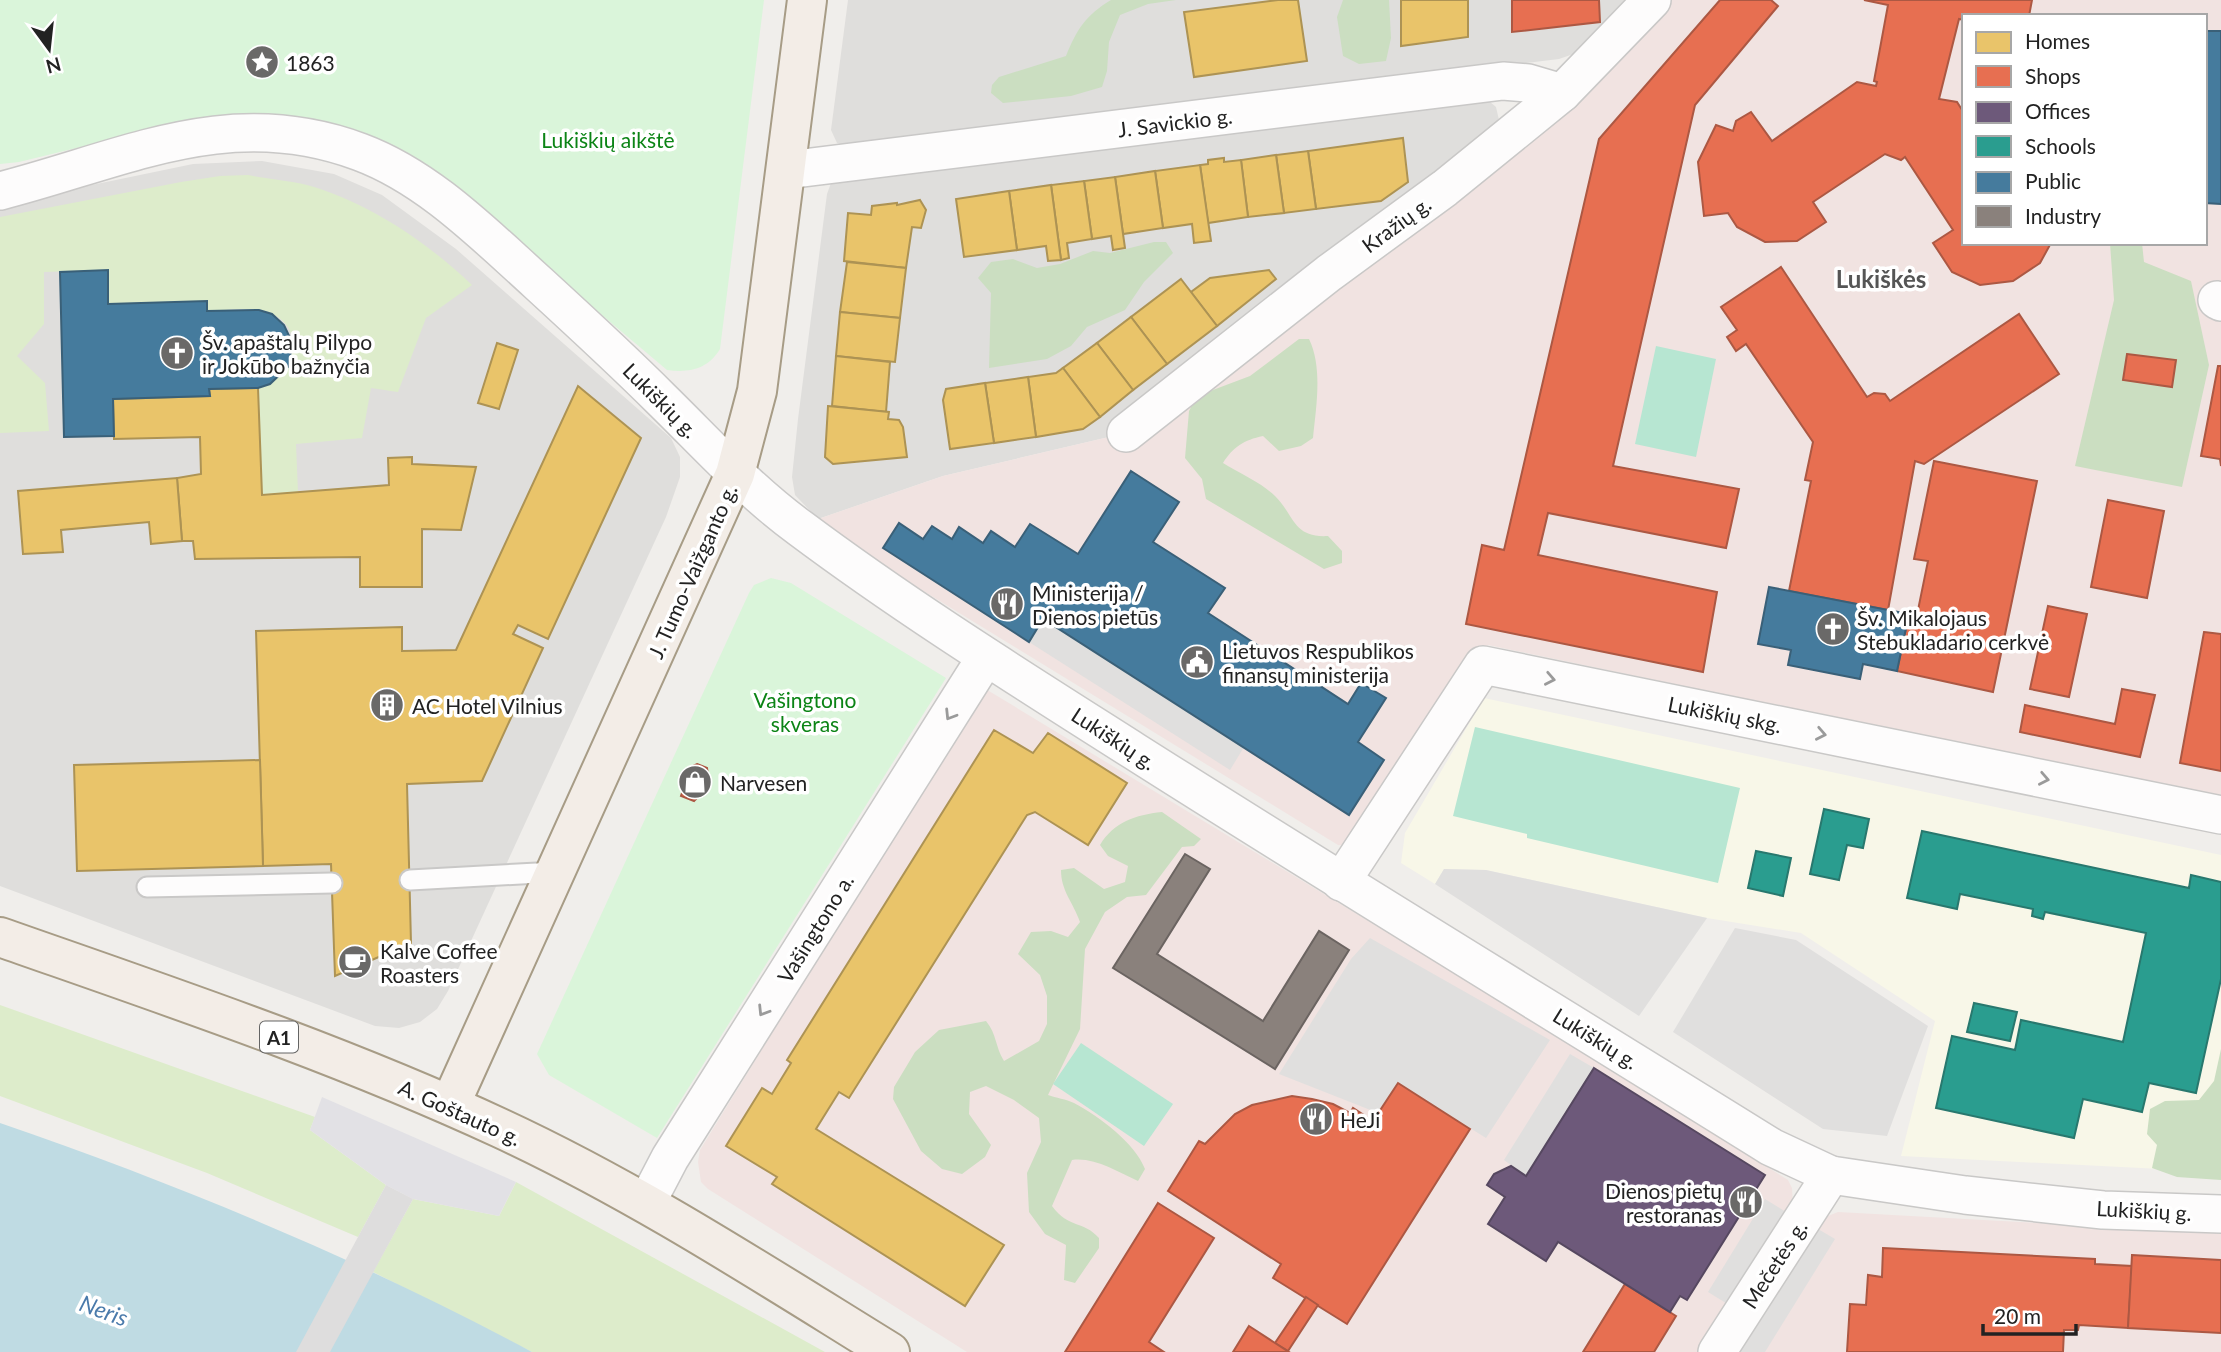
<svg xmlns="http://www.w3.org/2000/svg" width="2221" height="1352" font-family="Lato,sans-serif">
  <style>
    .residential { fill: #dfdedc }
    .commercial { fill: #f1e3e1; fill-rule: evenodd }
    .education { fill: #f8f7e8 }
    .grass { fill: #ddeccb }
    .forest { fill: #cbdec1 }
    .park { fill: #daf5da }
    .pitch { fill: #b7e6d2 }
    .parking { fill: #e0dfde }
    .plaza { fill: #e2e1e5 }
    .water { fill: #bfdbe3 }
    .pier { fill: #dedddd }
    .homes { fill: #e9c46a; stroke: #ad9354; stroke-width: 2 }
    .shops { fill: #e76f51; stroke: #ac5843; stroke-width: 2 }
    .offices { fill: #6d597a; stroke: #564860; stroke-width: 2 }
    .schools { fill: #2a9d8f; stroke: #28786e; stroke-width: 2 }
    .public { fill: #457b9d; stroke: #3a6078; stroke-width: 2 }
    .industry { fill: #8a817c; stroke: #6b6461; stroke-width: 2 }
    .lines { fill: none; stroke-linecap: round; stroke-linejoin: round }
    .lane-casing { stroke: #c9c8c7; stroke-width: 23 }
    .street-casing { stroke: #c9c8c7; stroke-width: 40 }
    .primary-casing { stroke: #a79c86; stroke-width: 42 }
    .lane { stroke: #fdfcfc; stroke-width: 19 }
    .street { stroke: #fdfcfc; stroke-width: 37 }
    .primary { stroke: #f3ede7; stroke-width: 38 }
    .oneway { stroke: #9a9a9a }
    .labels { text-anchor: middle; dominant-baseline: central; stroke-width: 7; stroke-linejoin: round; paint-order: stroke }
    .shield { fill: #fff; stroke: #646464; stroke-width: 2 }
    .shield-label { font-size: 19px; font-weight: bold; fill: #222 }
    .poi-label { font-size: 21px; fill: #222; stroke: #fff; text-anchor: start }
    .street-label { font-size: 21px; fill: #222; stroke: #fff }
    .park-label { font-size: 21px; fill: #0c8416; stroke: #fff }
    .water-label { font-size: 23px; font-style: italic; fill: #4a7aab; stroke: #fff }
    .quarter-label { font-size: 24px; font-weight: bold; fill: #555; stroke: #fff }
  </style>
  <rect width="100%" height="100%" fill="#f0eeeb"/>
  <g class="residential">
    <polygon points="848,0 1633,0 1582,51 1559,59 852,147 837,143 831,130"/>
    <polygon points="1483,96 1496,107 1499,120 1496,134 1126,433 943,476 818,519 795,495 792,477 798,419 827,194 831,183 841,178"/>
    <polygon points="262,161 334,174 382,195 456,249 671,438 680,457 680,477 666,517 448,991 437,1009 420,1022 399,1028 375,1026 0,886 0,204 193,164"/>
  </g>
  <g class="commercial">
    <path d="M 1665,0 L 2221,0 L 2221,799 L 1488,645 L 1364,839 L 1353,846 L 1338,845 L 881,565 L 818,519 L 943,476 L 1126,433 ZM 1964,16 L 2205,16 L 2205,243 L 1964,243 Z"/>
    <polygon points="984,688 1380,928 1437,958 1788,1180 1792,1188 1793,1206 1699,1352 967,1352 708,1189 701,1182 698,1162 700,1150"/>
    <polygon points="1838,1212 2221,1233 2221,1352 1732,1352 1823,1218"/>
  </g>
  <polygon class="education" points="1484,698 2221,855 2221,1172 1901,1156 1935,1021 1801,933 1707,918 1486,870 1444,869 1435,884 1401,863 1405,833"/>
  <g class="grass">
    <path d="M 248,175 C 267,179 288,180 307,185 C 368,202 427,242 472,285 L 426,318 L 398,392 L 371,388 L 362,438 L 296,444 L 298,492 L 262,495 L 258,388 C 294,376 310,327 267,312 C 250,306 225,311 207,311 L 206,301 L 108,304 L 107,270 L 44,272 L 44,324 L 17,356 L 45,383 L 49,431 L 0,433 L 0,217 L 181,182 L 220,176 Z"/>
    <polygon points="0,1005 315,1117 310,1130 386,1185 358,1237 207,1173 0,1096"/>
    <polygon points="516,1182 825,1352 532,1352 373,1272 413,1199 499,1216"/>
  </g>
  <g class="forest">
    <path d="M 1111,0 L 1176,0 L 1148,4 L 1120,15 L 1109,42 L 1107,71 L 1102,87 L 1071,96 L 1003,103 L 991,93 L 992,85 L 999,77 L 1066,56 C 1077,29 1086,15 1111,0 Z"/>
    <polygon points="1343,0 1389,0 1391,38 1386,61 1359,64 1343,56 1337,17"/>
    <polygon points="1154,242 1166,242 1173,253 1144,282 1125,310 1087,327 1071,346 1047,359 989,368 991,293 978,278 991,262 1013,259 1037,268 1060,264 1093,251 1110,253"/>
    <polygon points="2110,243 2142,243 2144,262 2191,281 2209,365 2182,487 2075,466 2114,300"/>
    <path d="M 1299,339 L 1309,339 C 1323,368 1316,407 1313,438 L 1301,446 L 1279,451 L 1263,436 C 1244,440 1233,447 1223,463 C 1239,473 1262,483 1275,496 C 1295,516 1293,538 1328,536 L 1342,551 L 1342,563 L 1324,569 L 1206,499 L 1202,479 L 1185,458 L 1189,411 L 1197,396 L 1250,376 Z"/>
    <path d="M 1162,812 L 1201,839 L 1194,846 L 1182,847 L 1146,895 L 1127,897 L 1105,912 L 1085,949 L 1080,1029 L 1048,1095 C 1056,1098 1066,1099 1074,1103 C 1100,1117 1135,1143 1145,1169 L 1138,1181 C 1117,1172 1095,1157 1072,1160 L 1052,1206 C 1069,1229 1083,1220 1099,1238 L 1099,1248 L 1075,1283 L 1064,1280 L 1066,1245 L 1045,1234 L 1029,1212 L 1027,1173 L 1041,1142 L 1039,1118 L 1014,1100 L 986,1086 L 970,1092 L 969,1114 L 991,1145 L 985,1157 L 962,1174 L 942,1169 L 921,1151 L 893,1099 L 894,1087 L 915,1052 L 939,1030 L 986,1021 C 997,1034 995,1047 1004,1061 L 1039,1041 L 1047,1024 L 1047,996 L 1040,975 L 1018,954 L 1031,932 L 1051,931 L 1068,937 L 1080,922 C 1073,902 1061,891 1061,870 L 1074,868 L 1104,889 L 1125,882 L 1128,866 L 1108,856 L 1100,845 C 1114,822 1135,815 1162,812 Z"/>
    <polygon points="2221,1049 2221,1180 2177,1177 2152,1168 2157,1145 2147,1134 2150,1109 2165,1101 2199,1100 2214,1081"/>
  </g>
  <g class="park">
    <path d="M 0,0 L 764,0 L 720,349 C 708,369 690,373 667,370 L 468,202 L 259,116 L 208,116 L 19,162 L 0,164 Z"/>
    <polygon points="771,578 791,583 946,678 657,1138 549,1075 537,1054 749,593 754,585"/>
  </g>
  <g class="pitch">
    <polygon points="1656,346 1716,359 1696,457 1635,444"/>
    <polygon points="1475,727 1740,788 1718,883 1527,838 1527,834 1453,816"/>
    <polygon points="1081,1043 1173,1104 1144,1146 1053,1084"/>
  </g>
  <g class="parking">
    <polygon points="1043,619 1244,747 1230,770 1029,642"/>
    <polygon points="1444,869 1486,870 1707,918 1639,1016 1435,884"/>
    <polygon points="1735,928 1796,940 1928,1026 1887,1136 1823,1129 1673,1032"/>
    <polygon points="1370,938 1550,1040 1486,1138 1398,1083 1378,1113 1279,1074 1351,959"/>
    <polygon points="1570,1054 1594,1068 1526,1176 1504,1160"/>
    <polygon points="1765,1199 1786,1212 1729,1305 1708,1292"/>
    <polygon points="1813,1226 1835,1239 1765,1352 1734,1352"/>
  </g>
  <polygon class="plaza" points="322,1097 516,1182 499,1216 413,1199 386,1185 310,1130"/>
  <path class="water" d="M 0,1123 C 183,1186 361,1260 532,1352 L 0,1352 Z"/>
  <polygon class="pier" points="386,1185 413,1199 330,1352 296,1352"/>
  <g class="homes">
    <polygon points="1278,0 1298,0 1307,61 1194,77 1184,12"/>
    <polygon points="1401,0 1468,0 1468,37 1401,46"/>
    <polygon points="1403,138 1408,182 1381,201 1316,209 1308,151"/>
    <polygon points="1308,151 1316,209 1284,213 1276,155"/>
    <polygon points="1276,155 1284,213 1248,217 1241,160"/>
    <polygon points="1224,158 1224,162 1241,160 1248,217 1208,223 1200,165 1208,164 1208,160"/>
    <polygon points="1200,165 1211,241 1194,243 1192,224 1163,228 1155,171"/>
    <polygon points="1155,171 1163,228 1123,234 1115,177"/>
    <polygon points="1115,177 1125,248 1113,250 1111,236 1092,239 1084,181"/>
    <polygon points="1084,181 1092,239 1067,243 1069,258 1061,260 1051,185"/>
    <polygon points="1051,185 1061,260 1048,261 1046,246 1017,250 1009,191"/>
    <polygon points="1009,191 1017,250 964,257 956,199"/>
    <polygon points="920,200 926,210 921,228 912,227 906,268 844,261 848,213 871,215 872,206 897,203 897,205"/>
    <polygon points="847,262 906,268 900,318 840,312"/>
    <polygon points="1269,270 1276,279 1217,326 1191,292 1210,278"/>
    <polygon points="1181,279 1217,326 1167,364 1131,317"/>
    <polygon points="840,312 900,318 895,362 836,356"/>
    <polygon points="1131,317 1167,364 1133,390 1097,343"/>
    <polygon points="497,343 518,350 499,409 478,403"/>
    <polygon points="1097,343 1133,390 1100,417 1063,368"/>
    <polygon points="836,356 890,362 886,412 832,406"/>
    <polygon points="1063,368 1100,417 1083,429 1036,437 1028,377 1056,373"/>
    <polygon points="1028,377 1036,437 994,443 985,383"/>
    <polygon points="985,383 994,443 950,449 943,400 946,389"/>
    <polygon points="578,386 641,438 548,639 518,625 513,634 543,648 482,781 407,784 411,943 335,976 331,864 263,866 256,631 402,627 402,651 456,650"/>
    <polygon points="258,388 262,495 389,485 388,458 412,457 412,464 476,467 461,530 422,529 422,587 360,587 360,557 195,559 193,541 182,541 177,478 201,474 200,437 114,439 113,399 210,396 209,389"/>
    <polygon points="828,406 889,412 888,419 899,420 903,427 907,457 833,464 825,457"/>
    <polygon points="177,478 182,541 151,544 149,522 61,530 63,552 23,554 18,491"/>
    <polygon points="994,730 1033,753 1048,733 1127,783 1088,845 1035,812 1027,815 849,1098 839,1092 816,1129 1004,1245 965,1306 772,1184 777,1177 726,1146 762,1088 772,1094 791,1063 787,1060"/>
    <polygon points="260,760 263,866 77,871 74,765"/>
  </g>
  <g class="shops">
    <polygon points="1512,0 1599,0 1600,22 1512,32"/>
    <polygon points="1720,0 1771,0 1778,6 1695,105 1613,466 1739,489 1726,548 1548,513 1538,555 1717,592 1703,672 1466,624 1482,545 1504,550 1599,139"/>
    <polygon points="1864,0 2032,0 2029,16 1964,16 1964,20 1959,19 1939,99 1957,102 1964,113 1964,243 2051,243 2040,263 2013,281 1980,285 1952,272 1933,243 1953,230 1905,157 1901,160 1885,154 1813,202 1826,222 1797,241 1765,242 1737,227 1728,213 1704,216 1698,162 1716,125 1733,131 1736,121 1751,112 1772,141 1857,82 1876,86 1877,82 1874,81 1888,5"/>
    <polygon points="1781,267 1867,397 1874,393 1885,394 1890,401 2019,314 2059,374 1924,464 1915,461 1888,610 1789,591 1811,481 1805,480 1813,442 1746,344 1736,351 1727,337 1737,330 1721,307"/>
    <polygon points="2127,354 2176,360 2172,387 2123,380"/>
    <polygon points="2218,366 2221,366 2221,466 2220,459 2201,456"/>
    <polygon points="1934,461 2037,481 1993,692 1897,671 1909,614 1917,615 1928,561 1914,559"/>
    <polygon points="2108,500 2164,511 2147,598 2091,587"/>
    <polygon points="2048,606 2087,614 2069,697 2030,689"/>
    <polygon points="2204,632 2221,634 2221,771 2180,763"/>
    <polygon points="2122,689 2155,695 2140,757 2020,732 2025,705 2115,724"/>
    <polygon points="697,764 707,768 708,775 699,796 694,801 681,796 691,767"/>
    <polygon points="1398,1083 1470,1129 1347,1324 1273,1278 1281,1264 1168,1191 1199,1141 1205,1144 1235,1114 1252,1105 1292,1096 1312,1099 1333,1104 1350,1113 1353,1108 1373,1121"/>
    <polygon points="1158,1203 1214,1238 1149,1342 1164,1352 1065,1352"/>
    <polygon points="1883,1248 2095,1259 2095,1264 2132,1266 2128,1328 2079,1325 2078,1330 2064,1330 2063,1352 1847,1352 1850,1304 1866,1305 1868,1275 1882,1277"/>
    <polygon points="2132,1255 2221,1260 2221,1333 2128,1328"/>
    <polygon points="1625,1284 1676,1316 1654,1352 1583,1352"/>
    <polygon points="1306,1297 1318,1305 1288,1351 1275,1343"/>
    <polygon points="1249,1326 1275,1343 1289,1352 1233,1352"/>
  </g>
  <polygon class="offices" points="1594,1068 1765,1175 1687,1300 1680,1296 1670,1312 1558,1242 1546,1261 1488,1224 1505,1197 1487,1185 1494,1174 1511,1166 1526,1176"/>
  <g class="schools">
    <polygon points="1824,809 1869,819 1863,848 1847,845 1839,880 1810,874"/>
    <polygon points="1922,831 2189,888 2191,875 2221,882 2221,979 2196,1093 2149,1083 2142,1112 2083,1099 2074,1138 1936,1108 1952,1036 2015,1050 2021,1020 2123,1042 2146,933 2045,912 2043,919 2032,916 2033,909 1960,894 1957,909 1907,898"/>
    <polygon points="1756,851 1791,858 1783,896 1748,888"/>
    <polygon points="1974,1003 2017,1012 2010,1041 1967,1032"/>
  </g>
  <g class="public">
    <polygon points="2205,31 2221,31 2221,204 2205,203"/>
    <polygon points="108,270 108,304 207,301 207,311 259,310 272,314 284,325 292,342 289,366 270,384 258,388 209,389 210,396 113,399 114,436 64,437 60,272"/>
    <polygon points="1131,471 1179,502 1153,542 1225,588 1208,613 1348,704 1361,683 1386,698 1358,742 1384,760 1349,815 1043,619 1029,642 883,548 899,523 923,539 932,526 952,539 959,527 983,543 991,531 1015,547 1030,524 1078,554"/>
    <polygon points="1769,587 1909,614 1897,671 1863,664 1860,679 1788,665 1791,650 1758,644"/>
  </g>
  <polygon class="industry" points="1185,854 1210,869 1157,954 1263,1021 1319,931 1349,950 1275,1069 1113,968"/>
  <g class="lines">
    <g class="lane-casing">
      <g id="lane">
        <polyline points="410,880 556,872"/>
        <polyline points="147,887 332,883"/>
      </g>
    </g>
    <g class="street-casing">
      <g id="street">
        <polyline points="787,170 1503,81 1528,83 1562,93"/>
        <path d="M 0,191 C 125,159 229,103 360,152 C 419,174 468,219 514,261 C 563,306 613,351 661,399 C 706,443 748,490 800,528 C 907,608 1021,679 1134,751 C 1345,885 1559,1015 1771,1147 L 1831,1175 L 1965,1195 L 2103,1210 L 2221,1214"/>
        <polyline points="2217,300 2221,302"/>
        <polyline points="1126,433 1329,273 1445,188 1562,93 1652,0"/>
        <polyline points="1341,882 1483,665 2221,815"/>
        <polyline points="647,1202 670,1158 986,657"/>
        <polyline points="1717,1352 1831,1175"/>
      </g>
    </g>
    <g class="primary-casing">
      <g id="primary">
        <path d="M 0,937 C 168,996 338,1053 500,1128 C 636,1191 762,1273 890,1352"/>
        <polyline points="450,1105 735,474 757,391 807,0"/>
      </g>
    </g>
    <use href="#lane" class="lane"/>
    <use href="#street" class="street"/>
    <use href="#primary" class="primary"/>
  </g>
  <defs><path id="oneway-chevron" d="M-2-3.5L2.5 0L-2 3.5" fill="none" stroke-width="1.6" stroke-linecap="round" stroke-linejoin="round" transform="scale(1.75)"/></defs>
  <g class="oneway">
    <use href="#oneway-chevron" transform="translate(1550 679) rotate(11)"/>
    <use href="#oneway-chevron" transform="translate(950 715) rotate(122)"/>
    <use href="#oneway-chevron" transform="translate(1821 734) rotate(11)"/>
    <use href="#oneway-chevron" transform="translate(2044 779) rotate(11)"/>
    <use href="#oneway-chevron" transform="translate(763 1011) rotate(122)"/>
  </g>
  <defs>
    <g id="sight-disc" transform="scale(1.75)"><circle r="9.5" fill="#6a6968" stroke="#fff"/><path d="M0-6L1.8-2.2L6-1.7L2.9 1.2L3.7 5.4L0 3.3L-3.7 5.4L-2.9 1.2L-6-1.7L-1.8-2.2Z" fill="#fff"/></g>
    <g id="church-disc" transform="scale(1.75)"><circle r="9.5" fill="#6a6968" stroke="#fff"/><path d="M-1.2-6h2.4v3.5h3.3v2.4h-3.3V6h-2.4V-.1h-3.3v-2.4h3.3Z" fill="#fff"/></g>
    <g id="restaurant-disc" transform="scale(1.75)"><circle r="9.5" fill="#6a6968" stroke="#fff"/><path d="M-5-6h1v4h1v-4h1v4h1v-4h1v5L-1.5 .5V6h-2V.5L-5-1ZM5-6V6H3V1.5H1.5Q1.5-4 5-6Z" fill="#fff"/></g>
    <g id="civic-disc" transform="scale(1.75)"><circle r="9.5" fill="#6a6968" stroke="#fff"/><path d="M-.6-6.5H3V-4.5H.6V-3L4-1V1h2V6H-6V1h2V-1L-.6-3ZM-1.2 2.5V6h2.4V2.5Z" fill="#fff"/></g>
    <g id="building-disc" transform="scale(1.75)"><circle r="9.5" fill="#6a6968" stroke="#fff"/><path d="M-4-6H4V6H1V3H-1V6H-4ZM-2.5-4.3h1.7v1.8h-1.7ZM.8-4.3h1.7v1.8H.8ZM-2.5-1h1.7V.8h-1.7ZM.8-1h1.7V.8H.8Z" fill="#fff"/></g>
    <g id="shop-disc" transform="scale(1.75)"><circle r="9.5" fill="#6a6968" stroke="#fff"/><path d="M-5-2.5h2.3a2.7 3.5 0 0 1 5.4 0H5L5.5 6h-11ZM-1.5-2.5h3a1.5 2.3 0 0 0-3 0Z" fill="#fff"/></g>
    <g id="cafe-disc" transform="scale(1.75)"><circle r="9.5" fill="#6a6968" stroke="#fff"/><path d="M-5.5-4.5H6V0H3Q3 3.5 0 3.5H-2.5Q-5.5 3.5-5.5 0ZM3-3.2v2h1.7v-2ZM-6 4.5H4V6H-6Z" fill="#fff"/></g>
  </defs>
  <g fill-rule="evenodd">
    <use href="#sight-disc" x="262" y="62"/>
    <use href="#church-disc" x="177" y="353"/>
    <use href="#restaurant-disc" x="1007" y="604"/>
    <use href="#church-disc" x="1833" y="629"/>
    <use href="#civic-disc" x="1197" y="662"/>
    <use href="#building-disc" x="387" y="705"/>
    <use href="#shop-disc" x="695" y="782"/>
    <use href="#cafe-disc" x="355" y="962"/>
    <use href="#restaurant-disc" x="1316" y="1119"/>
    <use href="#restaurant-disc" x="1746" y="1202"/>
  </g>
  <g class="labels">
    <rect class="shield" x="260" y="1021.5" width="38" height="31" rx="5"/>
    <g class="shield-label">
      <text x="279" y="1037">A1</text>
    </g>
    <g class="poi-label">
      <text x="286" y="62">1863</text>
      <text x="202" y="341">Šv. apaštalų Pilypo<tspan x="202" dy="24">ir Jokūbo bažnyčia</tspan></text>
      <text x="1032" y="592">Ministerija /<tspan x="1032" dy="24">Dienos pietūs</tspan></text>
      <text x="1857" y="617">Šv. Mikalojaus<tspan x="1857" dy="24">Stebukladario cerkvė</tspan></text>
      <text x="1222" y="650">Lietuvos Respublikos<tspan x="1222" dy="24">finansų ministerija</tspan></text>
      <text x="412" y="705">AC Hotel Vilnius</text>
      <text x="720" y="782">Narvesen</text>
      <text x="380" y="950">Kalve Coffee<tspan x="380" dy="24">Roasters</tspan></text>
      <text x="1340" y="1119">HeJi</text>
      <text x="1722" y="1190" text-anchor="end">Dienos pietų<tspan x="1722" dy="24">restoranas</tspan></text>
    </g>
    <g class="street-label">
      <text transform="translate(1175 122) rotate(-7)">J. Savickio g.</text>
      <text transform="translate(1396 224) rotate(-36)">Kražių g.</text>
      <text transform="translate(661 400) rotate(45)">Lukiškių g.</text>
      <text transform="translate(692 571) rotate(-66)">J. Tumo-Vaižganto g.</text>
      <text transform="translate(1725 714) rotate(11)">Lukiškių skg.</text>
      <text transform="translate(1114 738) rotate(33)">Lukiškių g.</text>
      <text transform="translate(815 928) rotate(-58)">Vašingtono a.</text>
      <text transform="translate(1596 1038) rotate(32)">Lukiškių g.</text>
      <text transform="translate(460 1112) rotate(24)">A. Goštauto g.</text>
      <text transform="translate(2144 1210) rotate(3)">Lukiškių g.</text>
      <text transform="translate(1774 1264) rotate(-57)">Mečetės g.</text>
    </g>
    <g class="park-label">
      <text x="608" y="139">Lukiškių aikštė</text>
      <text x="805" y="699">Vašingtono<tspan x="805" dy="24">skveras</tspan></text>
    </g>
    <g class="water-label">
      <text transform="translate(104 1310) rotate(20)">Neris</text>
    </g>
    <g class="quarter-label">
      <text x="1881" y="278">Lukiškės</text>
    </g>
  </g>
  <rect x="1962" y="14" width="245" height="231" fill="#ffffff" stroke="#a7a7a7" stroke-width="2"/>
  <rect x="1976" y="32" width="35" height="21" fill="#e9c46a" stroke="#a7a7a7" stroke-width="2"/>
  <text x="2025" y="49" font-size="21" fill="#222222">Homes</text>
  <rect x="1976" y="66" width="35" height="21" fill="#e76f51" stroke="#a7a7a7" stroke-width="2"/>
  <text x="2025" y="84" font-size="21" fill="#222222">Shops</text>
  <rect x="1976" y="102" width="35" height="21" fill="#6d597a" stroke="#a7a7a7" stroke-width="2"/>
  <text x="2025" y="119" font-size="21" fill="#222222">Offices</text>
  <rect x="1976" y="136" width="35" height="21" fill="#2a9d8f" stroke="#a7a7a7" stroke-width="2"/>
  <text x="2025" y="154" font-size="21" fill="#222222">Schools</text>
  <rect x="1976" y="172" width="35" height="21" fill="#457b9d" stroke="#a7a7a7" stroke-width="2"/>
  <text x="2025" y="189" font-size="21" fill="#222222">Public</text>
  <rect x="1976" y="206" width="35" height="21" fill="#8a817c" stroke="#a7a7a7" stroke-width="2"/>
  <text x="2025" y="224" font-size="21" fill="#222222">Industry</text>
  <g transform="translate(49 49) rotate(165)" stroke="#ffffff" stroke-width="5" paint-order="stroke">
  <path d="M0-5L12 26L0 18L-12 26Z" fill="#222222"/>
  <text y="-10" font-size="19" font-weight="bold" text-anchor="middle" fill="#222222">N</text>
  </g>
  <path d="M1983 1324v10h93v-10" fill="none" stroke="#222222" stroke-width="3.5"/>
  <text x="1994" y="1324" font-size="21" fill="#222222" stroke="#ffffff" stroke-width="5" paint-order="stroke">20 m</text>
</svg>
